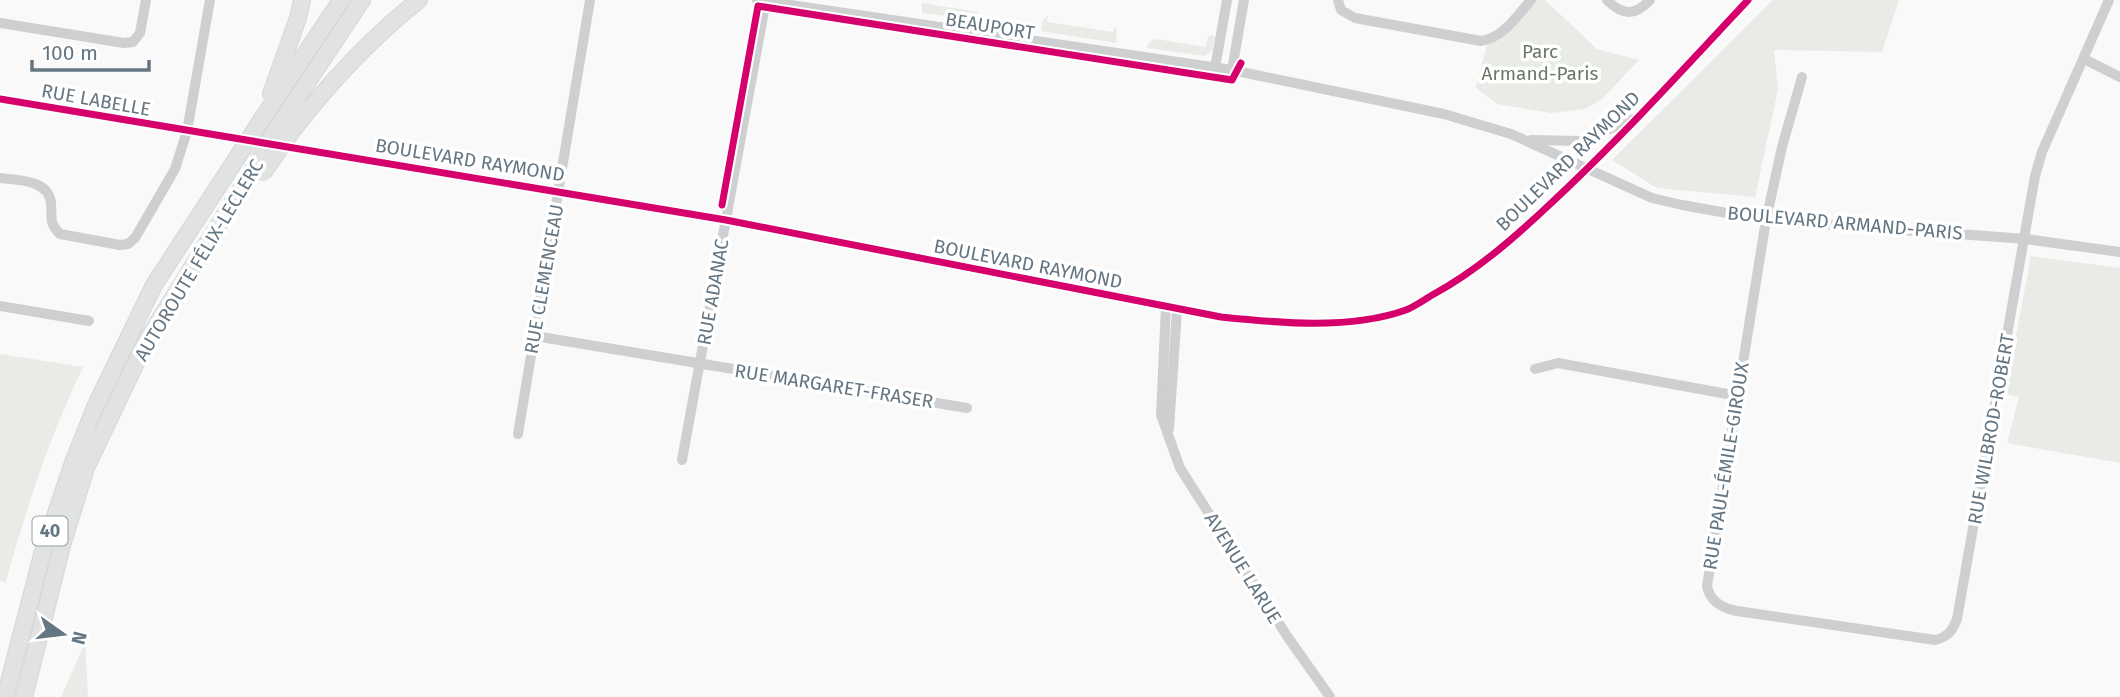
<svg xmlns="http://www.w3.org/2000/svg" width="2120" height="697" font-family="'Fira Sans',sans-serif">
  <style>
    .green { fill: #e8ebe6 }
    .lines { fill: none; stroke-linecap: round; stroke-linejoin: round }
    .highway-casing { stroke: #d5d6d6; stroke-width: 18 }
    .minor { stroke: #cecfd0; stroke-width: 10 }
    .highway { stroke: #e1e2e2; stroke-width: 16 }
    .highway-bridge-casing { stroke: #d5d6d6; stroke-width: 18; stroke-linecap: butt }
    .highway-bridge { stroke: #e1e2e2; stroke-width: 16 }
    .cycleway-casing { stroke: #fff; stroke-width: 11 }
    .cycleway { stroke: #d6006c; stroke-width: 7 }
    .labels { text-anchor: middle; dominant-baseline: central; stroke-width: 7; stroke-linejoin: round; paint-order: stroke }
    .shield { fill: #fff; stroke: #939fa8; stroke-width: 2 }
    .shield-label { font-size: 18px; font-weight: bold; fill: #657683 }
    .street-label { font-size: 19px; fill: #657683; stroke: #fff }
    .park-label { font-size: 19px; fill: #687a64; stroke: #fff }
  </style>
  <rect width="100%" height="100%" fill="#f9f9f9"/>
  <g class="green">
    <polygon points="1531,0 1545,0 1597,49 1639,60 1602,99 1585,109 1551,113 1497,104 1476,88 1488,40"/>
    <polygon points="1773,0 1899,0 1882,52 1774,50 1778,89 1755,197 1657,188 1612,160"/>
    <polygon points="922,3 978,12 976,20 922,13"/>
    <polygon points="1048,16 1047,22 1113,32 1115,27 1117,29 1116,43 1041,31 1043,20"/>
    <polygon points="1211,35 1215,36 1212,50 1205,56 1147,48 1149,43 1156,39 1206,47 1208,37"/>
    <polygon points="2031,256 2120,268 2120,463 2007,443 2019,397 2005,394"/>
    <path d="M 0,354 L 83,367 C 50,436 26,508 6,582 L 0,581 Z"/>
    <polygon points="85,643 88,697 61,697"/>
  </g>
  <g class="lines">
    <g class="highway-casing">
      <g id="highway">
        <polyline points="271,94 298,18 302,0"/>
        <polyline points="262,119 341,0"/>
        <polyline points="279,125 362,0"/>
        <path d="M 292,131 C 330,82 371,38 419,0"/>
        <polyline points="5,697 43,551 74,460 95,407 154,285 231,167"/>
        <polyline points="24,697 63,542 86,468 147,340 252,171"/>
      </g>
    </g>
    <g class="minor">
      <polyline points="757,0 1232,70 1444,114 1511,134 1652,198 1682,205 1766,220 2026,239 2120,252"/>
      <path d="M 1338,0 L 1341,10 L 1355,18 L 1481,41 C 1503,38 1517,16 1531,0"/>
      <path d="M 1607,0 C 1623,16 1635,16 1650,0"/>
      <polyline points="0,23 124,43 133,42 140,33 146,0"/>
      <polyline points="2084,59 2120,77"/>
      <polyline points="1215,68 1227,0"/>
      <polyline points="1232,70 1244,0"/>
      <path d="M 1802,77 L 1782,147 L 1766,220 L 1707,586 C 1710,602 1722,608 1737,611 L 1935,640 C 1948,637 1952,631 1957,619 L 2035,176 L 2042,152 L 2109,0"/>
      <path d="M 0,99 L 726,220 L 1221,317 C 1279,323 1350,330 1406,310 C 1416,306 1425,299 1434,294 C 1476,271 1513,239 1548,206 C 1618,141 1683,70 1748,0"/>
      <polyline points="1531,140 1581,141 1633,119"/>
      <path d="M 0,178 C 18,180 49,180 51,203 C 52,217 49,224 60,234 L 120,245 L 128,244 L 135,238 L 175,169 L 187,131 L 210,0"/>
      <polyline points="0,306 89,321"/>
      <polyline points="1166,307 1161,415 1180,468 1287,636 1330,697"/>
      <polyline points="535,336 967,408"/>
      <polyline points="1535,369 1558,363 1738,396"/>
      <polyline points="1169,429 1177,310"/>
      <polyline points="518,434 590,0"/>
      <polyline points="682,460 766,0"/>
    </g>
    <use href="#highway" class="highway"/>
    <g class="highway-bridge-casing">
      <g id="highway-bridge">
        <polyline points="231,167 262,119"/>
        <polyline points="252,171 279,125"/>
        <polyline points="263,173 292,131"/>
      </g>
    </g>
    <use href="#highway-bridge" class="highway-bridge"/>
    <g class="cycleway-casing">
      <g id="cycleway">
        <path d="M 0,99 L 726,220 L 1221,317 C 1279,323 1350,330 1406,310 C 1416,306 1425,299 1434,294 C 1476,271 1513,239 1548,206 C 1618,141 1683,70 1748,0"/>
        <polyline points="722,205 758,6 1232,80 1241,63"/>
      </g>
    </g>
    <use href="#cycleway" class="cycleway"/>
  </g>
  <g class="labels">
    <rect class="shield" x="32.5" y="516.5" width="35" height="29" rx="5"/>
    <g class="shield-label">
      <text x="50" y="531">40</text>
    </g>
    <g class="street-label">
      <text transform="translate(990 26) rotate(9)">BEAUPORT</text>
      <text transform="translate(96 100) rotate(10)">RUE LABELLE</text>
      <text transform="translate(470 160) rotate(9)">BOULEVARD RAYMOND</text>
      <text transform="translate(1568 161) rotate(-44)">BOULEVARD RAYMOND</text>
      <text transform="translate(1845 223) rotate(5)">BOULEVARD ARMAND-PARIS</text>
      <text transform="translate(199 260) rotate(-59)">AUTOROUTE FÉLIX-LECLERC</text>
      <text transform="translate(1028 264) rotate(11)">BOULEVARD RAYMOND</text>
      <text transform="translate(544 279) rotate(-80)">RUE CLEMENCEAU</text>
      <text transform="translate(713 292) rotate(-80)">RUE ADANAC</text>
      <text transform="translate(834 386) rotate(9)">RUE MARGARET-FRASER</text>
      <text transform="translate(1991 429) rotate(-80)">RUE WILBROD-ROBERT</text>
      <text transform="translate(1726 466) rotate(-81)">RUE PAUL-ÉMILE-GIROUX</text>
      <text transform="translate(1243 568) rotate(58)">AVENUE LARUE</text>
    </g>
    <g class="park-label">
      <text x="1540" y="51">Parc<tspan x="1540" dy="22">Armand-Paris</tspan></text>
    </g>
  </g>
  <g transform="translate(63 634) rotate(104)" stroke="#ffffff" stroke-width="5" paint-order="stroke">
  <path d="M0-5L12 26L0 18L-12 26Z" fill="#657683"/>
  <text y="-10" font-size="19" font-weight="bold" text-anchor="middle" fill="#657683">N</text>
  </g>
  <path d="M32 60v10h117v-10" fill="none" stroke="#657683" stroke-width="3.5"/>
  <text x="42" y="60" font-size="21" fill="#657683" stroke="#ffffff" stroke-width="5" paint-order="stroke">100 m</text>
</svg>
